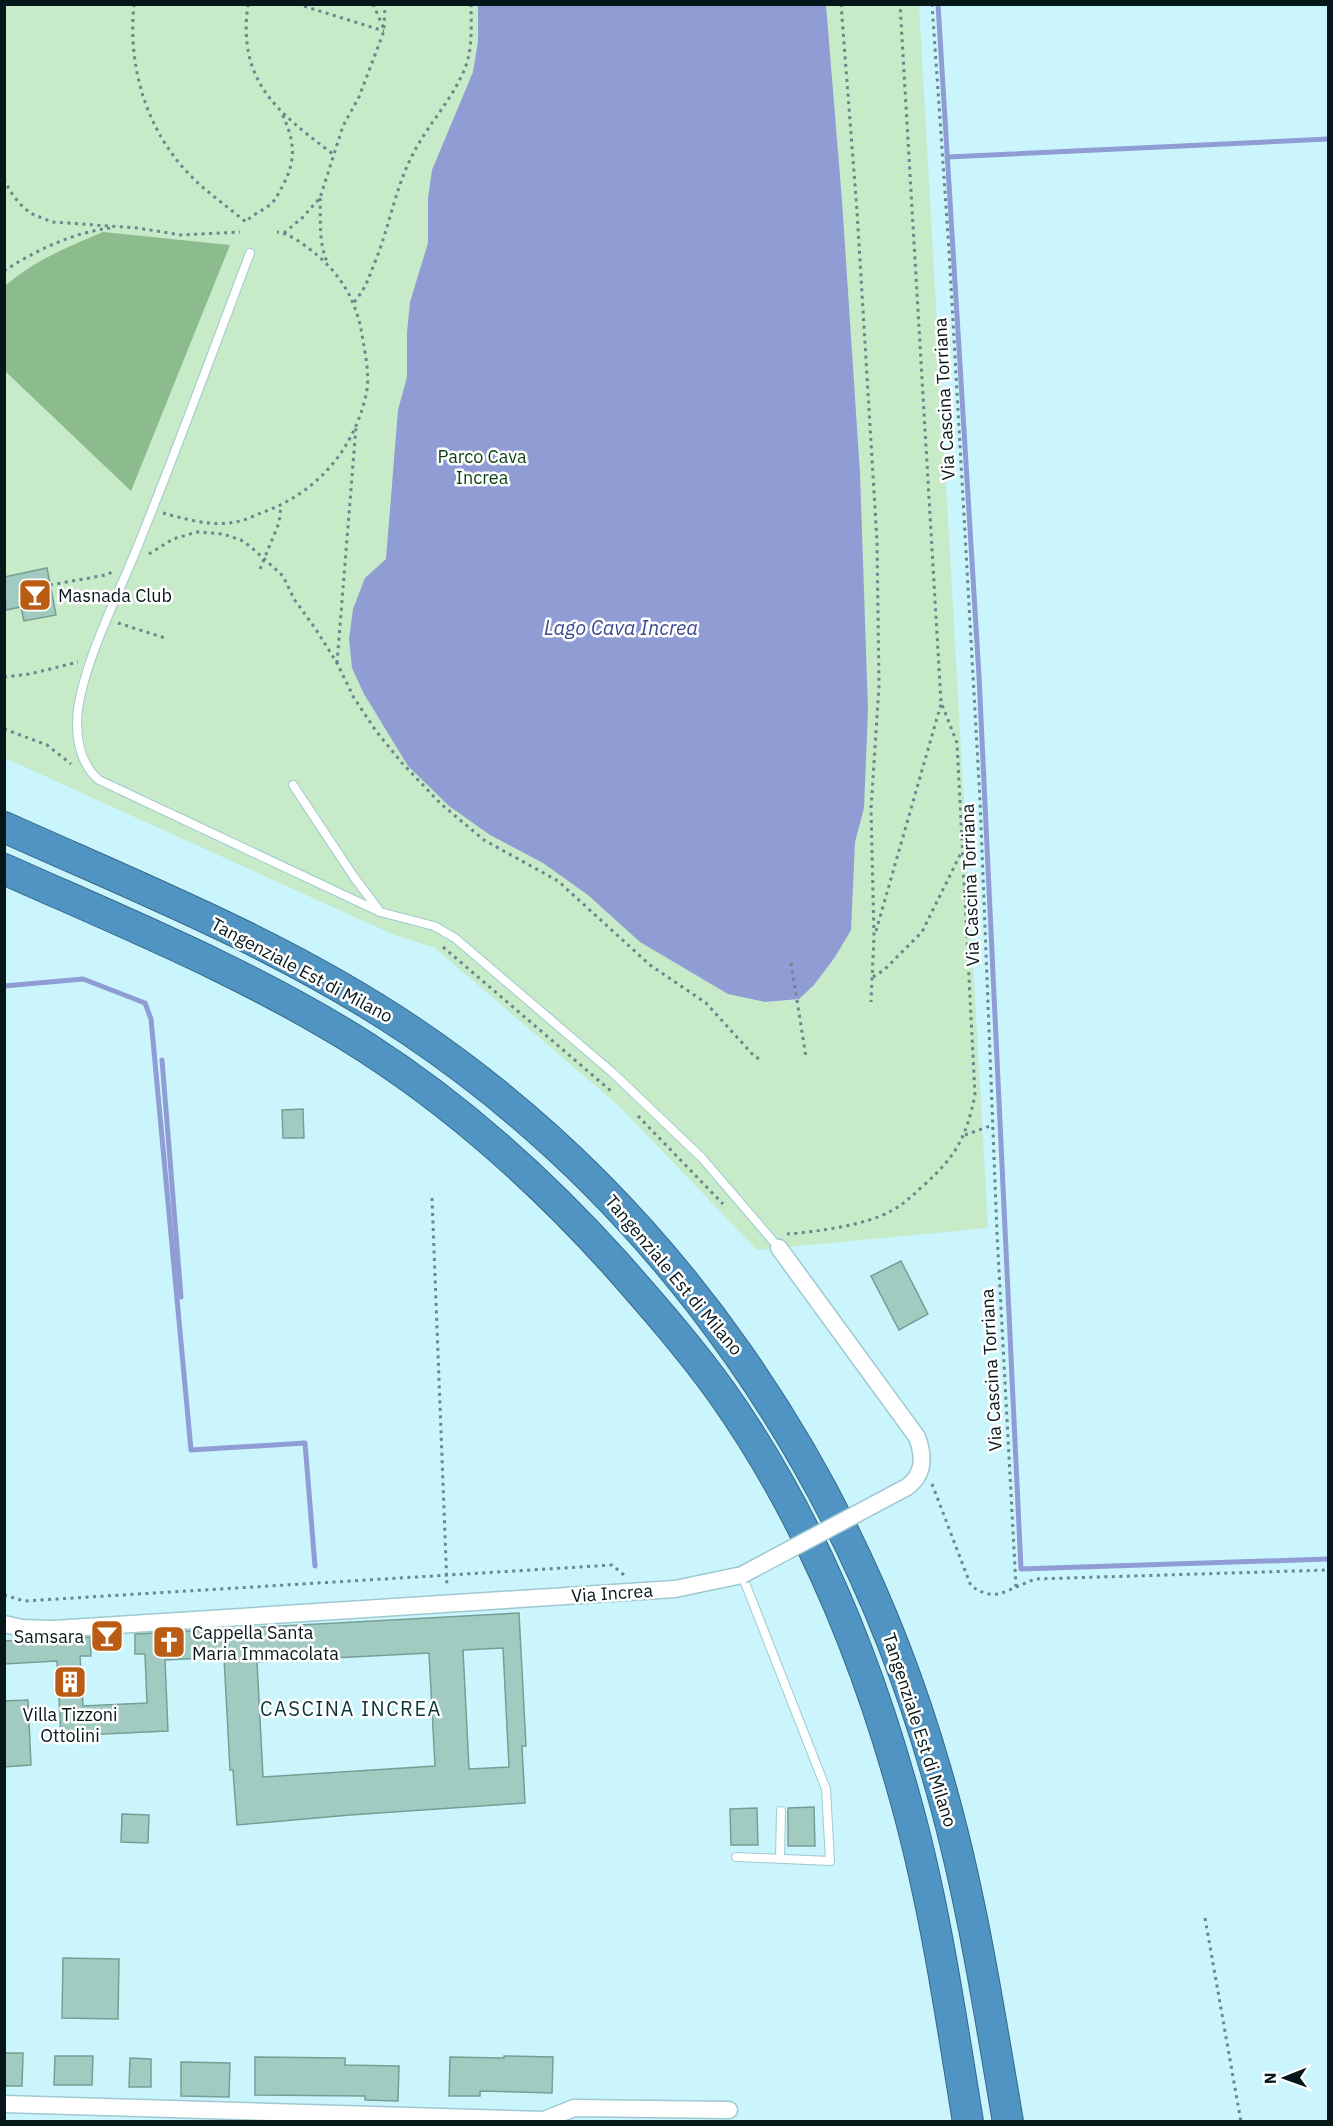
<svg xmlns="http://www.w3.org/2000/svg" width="1333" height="2126" font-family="'IBM Plex Sans',sans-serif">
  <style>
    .green { fill: #c7eac8 }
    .forest { fill: #8cbc8e }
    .water { fill: #909dd4 }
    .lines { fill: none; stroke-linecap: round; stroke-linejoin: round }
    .stream { stroke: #909dd4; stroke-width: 5 }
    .building { fill: #a1cac0; stroke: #779e94; stroke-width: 1.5; fill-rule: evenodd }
    .lane-casing { stroke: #9fc9d0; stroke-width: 10 }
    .street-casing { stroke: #9fc9d0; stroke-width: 19 }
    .highway-casing { stroke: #366888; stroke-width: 32 }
    .path { stroke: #69878c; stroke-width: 3; stroke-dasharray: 3 4.5; stroke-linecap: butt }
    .lane { stroke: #fff; stroke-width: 8 }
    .street { stroke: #fff; stroke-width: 16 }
    .highway { stroke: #5094c4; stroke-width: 30 }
    .street-bridge-casing { stroke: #9fc9d0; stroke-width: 19; stroke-linecap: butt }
    .street-bridge { stroke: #fff; stroke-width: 16 }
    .labels { text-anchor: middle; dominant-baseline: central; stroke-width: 5; stroke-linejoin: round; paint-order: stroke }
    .street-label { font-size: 18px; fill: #061719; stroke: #fff }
    .park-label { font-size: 18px; fill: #093f13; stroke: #fff }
    .poi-label { font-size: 18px; fill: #061719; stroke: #fff; text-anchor: start }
    .water-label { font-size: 20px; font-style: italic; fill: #3e4a8e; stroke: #fff }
    .neighbourhood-label { font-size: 20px; letter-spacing: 1.5px; fill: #0a343b; stroke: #fff }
  </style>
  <rect width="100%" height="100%" fill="#caf5fd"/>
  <polygon class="green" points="5,5 919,5 988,1228 757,1250 619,1106 435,948 392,934 5,758"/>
  <path class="forest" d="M 103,232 L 230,245 L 131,491 L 5,371 L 5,286 C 33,261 68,247 103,232 Z"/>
  <polygon class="water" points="478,5 826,5 842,201 860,473 868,710 864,808 855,842 851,930 835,957 814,985 799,999 765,1002 728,994 640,942 588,895 543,863 490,835 449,806 408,766 364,694 352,668 349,639 353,609 365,578 386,559 398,410 407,377 407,332 410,302 428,243 428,198 432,170 473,72 478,41"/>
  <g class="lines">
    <g class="stream">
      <polyline points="938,4 979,676 1021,1569 1328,1559"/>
      <polyline points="947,157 1328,139"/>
      <polyline points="4,986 83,979 145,1003 151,1019 191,1450 305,1443 315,1566"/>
      <polyline points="162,1060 181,1297"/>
    </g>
  </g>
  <g class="building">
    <polygon points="47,568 56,615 24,621 21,607 6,610 4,577"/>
    <polygon points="303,1109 304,1138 283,1138 282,1110"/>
    <polygon points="901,1261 928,1314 899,1330 871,1276"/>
    <path d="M 519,1613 L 526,1746 L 522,1746 L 525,1803 L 350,1815 L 237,1825 L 233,1770 L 230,1770 L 224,1657 L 165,1660 L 168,1731 L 61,1736 L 57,1661 L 4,1664 L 4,1641 L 90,1637 L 91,1656 L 80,1656 L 83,1706 L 147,1703 L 145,1654 L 135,1654 L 135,1634 ZM 503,1648 L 509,1767 L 469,1769 L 463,1650 ZM 429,1653 L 435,1766 L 263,1777 L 257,1662 Z"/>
    <polygon points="28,1700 31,1765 4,1767 4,1701"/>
    <polygon points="814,1807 815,1846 788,1846 788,1808"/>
    <polygon points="757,1808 758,1845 731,1845 730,1809"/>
    <polygon points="122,1814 149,1815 148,1843 121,1842"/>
    <polygon points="63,1958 119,1959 118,2019 62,2018"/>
    <polygon points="4,2053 23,2053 22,2086 4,2086"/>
    <polygon points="55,2056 93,2056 92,2085 54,2085"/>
    <polygon points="504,2056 553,2057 552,2093 480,2091 480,2096 449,2096 450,2057 504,2058"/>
    <polygon points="255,2057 345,2058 345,2065 399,2066 398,2101 365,2100 365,2096 255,2095"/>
    <polygon points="130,2058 151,2059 151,2087 129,2087"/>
    <polygon points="181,2062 230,2063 229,2097 181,2096"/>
  </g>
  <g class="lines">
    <g class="lane-casing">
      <g id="lane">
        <path d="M 250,253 C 214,348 179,444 141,538 C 121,590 86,655 78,709 C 75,735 79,763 99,780 L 380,912 L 434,926 L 455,938 L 613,1073 L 702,1158 L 779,1248"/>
        <polyline points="293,785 354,877 378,909"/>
        <polyline points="736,1857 830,1861 826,1789 742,1575"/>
        <polyline points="780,1859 781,1811"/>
      </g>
    </g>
    <g class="street-casing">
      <g id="street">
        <path d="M 779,1248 L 917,1437 C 924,1456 925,1474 907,1487"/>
        <polyline points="4,1624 22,1628 54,1629 675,1589 742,1575"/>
        <polyline points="4,2104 544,2120 574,2108 729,2110"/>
      </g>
    </g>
    <g class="highway-casing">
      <g id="highway">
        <path d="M 4,827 C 142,889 285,946 411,1031 C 669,1205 850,1472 936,1771 C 970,1886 988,2004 1008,2122"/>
        <path d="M 4,869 C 127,924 253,975 367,1048 C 460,1108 541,1181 615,1263 C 652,1305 689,1347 722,1393 C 806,1512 864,1651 903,1791 C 934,1899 950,2011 968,2122"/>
      </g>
    </g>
    <g class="path">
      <path d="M 134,4 C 127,72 149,138 199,184 C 214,197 230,209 246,222 C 253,213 264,211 272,203 C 276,199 279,192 282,187 C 297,160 295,140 281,112"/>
      <path d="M 248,4 C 237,81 277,112 333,154"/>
      <polyline points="297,4 384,31"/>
      <polyline points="373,4 384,29"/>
      <polyline points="841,4 857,211 877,541 879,686 871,809 874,936 871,1002"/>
      <polyline points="4,179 10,191 19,203 30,213 52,222 138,228 181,235 240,232"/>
      <path d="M 320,198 C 321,221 318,242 328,264"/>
      <polyline points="284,233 302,218 320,198 343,126 359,97 384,31 385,4"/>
      <path d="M 4,271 C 36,250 72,233 110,228"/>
      <path d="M 354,302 C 366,289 370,274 377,257 C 390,223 396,186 413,154 C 428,124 453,99 465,68 C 473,48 471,25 471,4"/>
      <path d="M 163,513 C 185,519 212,527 235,522 C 244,521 253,516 261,513 C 315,494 353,452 366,395 C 370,379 366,357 363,341 C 358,305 344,278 317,255 C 307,247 290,233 277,232"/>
      <polyline points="149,554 173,539 197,532 223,534 241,540 251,547 283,576 294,599 315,628 337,663 354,698 376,731 402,763 441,804 484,840 558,881 650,965 706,1003 755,1057 760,1059"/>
      <polyline points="260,569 279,523 281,506"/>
      <polyline points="50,585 106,575 114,571"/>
      <polyline points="118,623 165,638"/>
      <polyline points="337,663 356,427"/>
      <polyline points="4,677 30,674 78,662"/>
      <polyline points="4,729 47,745 71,764"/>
      <polyline points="876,931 941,704"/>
      <polyline points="443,947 611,1091"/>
      <polyline points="791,963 806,1057"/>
      <polyline points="873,977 884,970 922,932 961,853"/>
      <polyline points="638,1116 723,1204"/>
      <polyline points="965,1135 993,1125"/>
      <polyline points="432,1198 447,1587"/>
      <path d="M 787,1234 C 815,1232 867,1225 891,1211 C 904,1204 913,1195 924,1185 C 956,1156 966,1138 975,1095 L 957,743 L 941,702 L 900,4"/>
      <path d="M 932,1484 L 971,1586 C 990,1598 997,1596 1016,1587 L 997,1233 L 980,800 L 949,250 L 932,4"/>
      <polyline points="1016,1587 1035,1579 1328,1570"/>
      <polyline points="4,1595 24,1601 612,1565 624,1575"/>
      <polyline points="1205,1918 1241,2122"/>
    </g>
    <use href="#lane" class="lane"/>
    <use href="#street" class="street"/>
    <use href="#highway" class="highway"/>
    <g class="street-bridge-casing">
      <polyline id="street-bridge" points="742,1575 907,1487"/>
    </g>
    <use href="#street-bridge" class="street-bridge"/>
  </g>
  <defs>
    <g id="bar-square" transform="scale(1.725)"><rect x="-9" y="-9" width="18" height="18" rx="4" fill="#bb5c14" stroke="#fff"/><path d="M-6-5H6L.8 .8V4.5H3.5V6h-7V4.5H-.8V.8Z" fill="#fff"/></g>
    <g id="church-square" transform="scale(1.725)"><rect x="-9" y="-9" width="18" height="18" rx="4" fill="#bb5c14" stroke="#fff"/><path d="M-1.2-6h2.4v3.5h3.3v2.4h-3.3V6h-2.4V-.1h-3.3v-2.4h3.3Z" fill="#fff"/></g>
    <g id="building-square" transform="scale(1.725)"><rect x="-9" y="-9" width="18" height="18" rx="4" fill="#bb5c14" stroke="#fff"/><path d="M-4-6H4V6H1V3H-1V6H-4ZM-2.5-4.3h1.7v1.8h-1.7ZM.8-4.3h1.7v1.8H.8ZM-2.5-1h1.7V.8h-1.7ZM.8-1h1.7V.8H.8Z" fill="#fff"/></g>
  </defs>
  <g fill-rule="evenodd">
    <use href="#bar-square" x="35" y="595"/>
    <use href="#bar-square" x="107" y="1636"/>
    <use href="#church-square" x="169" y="1642"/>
    <use href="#building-square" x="70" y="1682"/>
  </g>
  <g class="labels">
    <g class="street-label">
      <text transform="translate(944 399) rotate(-93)">Via Cascina Torriana</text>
      <text transform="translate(970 885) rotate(-92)">Via Cascina Torriana</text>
      <text transform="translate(302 970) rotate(28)">Tangenziale Est di Milano</text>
      <text transform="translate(674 1275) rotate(50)">Tangenziale Est di Milano</text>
      <text transform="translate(991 1370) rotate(-93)">Via Cascina Torriana</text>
      <text transform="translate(612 1593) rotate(-4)">Via Increa</text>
      <text transform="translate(920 1730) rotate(72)">Tangenziale Est di Milano</text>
    </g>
    <g class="park-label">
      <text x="482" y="456">Parco Cava<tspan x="482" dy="21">Increa</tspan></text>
    </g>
    <g class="poi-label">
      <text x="58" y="595">Masnada Club</text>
      <text x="192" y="1632">Cappella Santa<tspan x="192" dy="21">Maria Immacolata</tspan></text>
      <text x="84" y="1636" text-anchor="end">Samsara</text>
      <text x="70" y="1714" text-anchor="middle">Villa Tizzoni<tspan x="70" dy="21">Ottolini</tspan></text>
    </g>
    <g class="water-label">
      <text x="621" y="627">Lago Cava Increa</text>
    </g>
    <g class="neighbourhood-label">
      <text x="351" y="1708">CASCINA INCREA</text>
    </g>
  </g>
  <rect width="1333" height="2126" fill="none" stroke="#061719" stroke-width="12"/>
  <g transform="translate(1285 2078) rotate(269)" stroke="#ffffff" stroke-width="4.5" paint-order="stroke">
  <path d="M0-4.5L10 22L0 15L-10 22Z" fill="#061719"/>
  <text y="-9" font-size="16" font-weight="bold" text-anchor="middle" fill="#061719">N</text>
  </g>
</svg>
